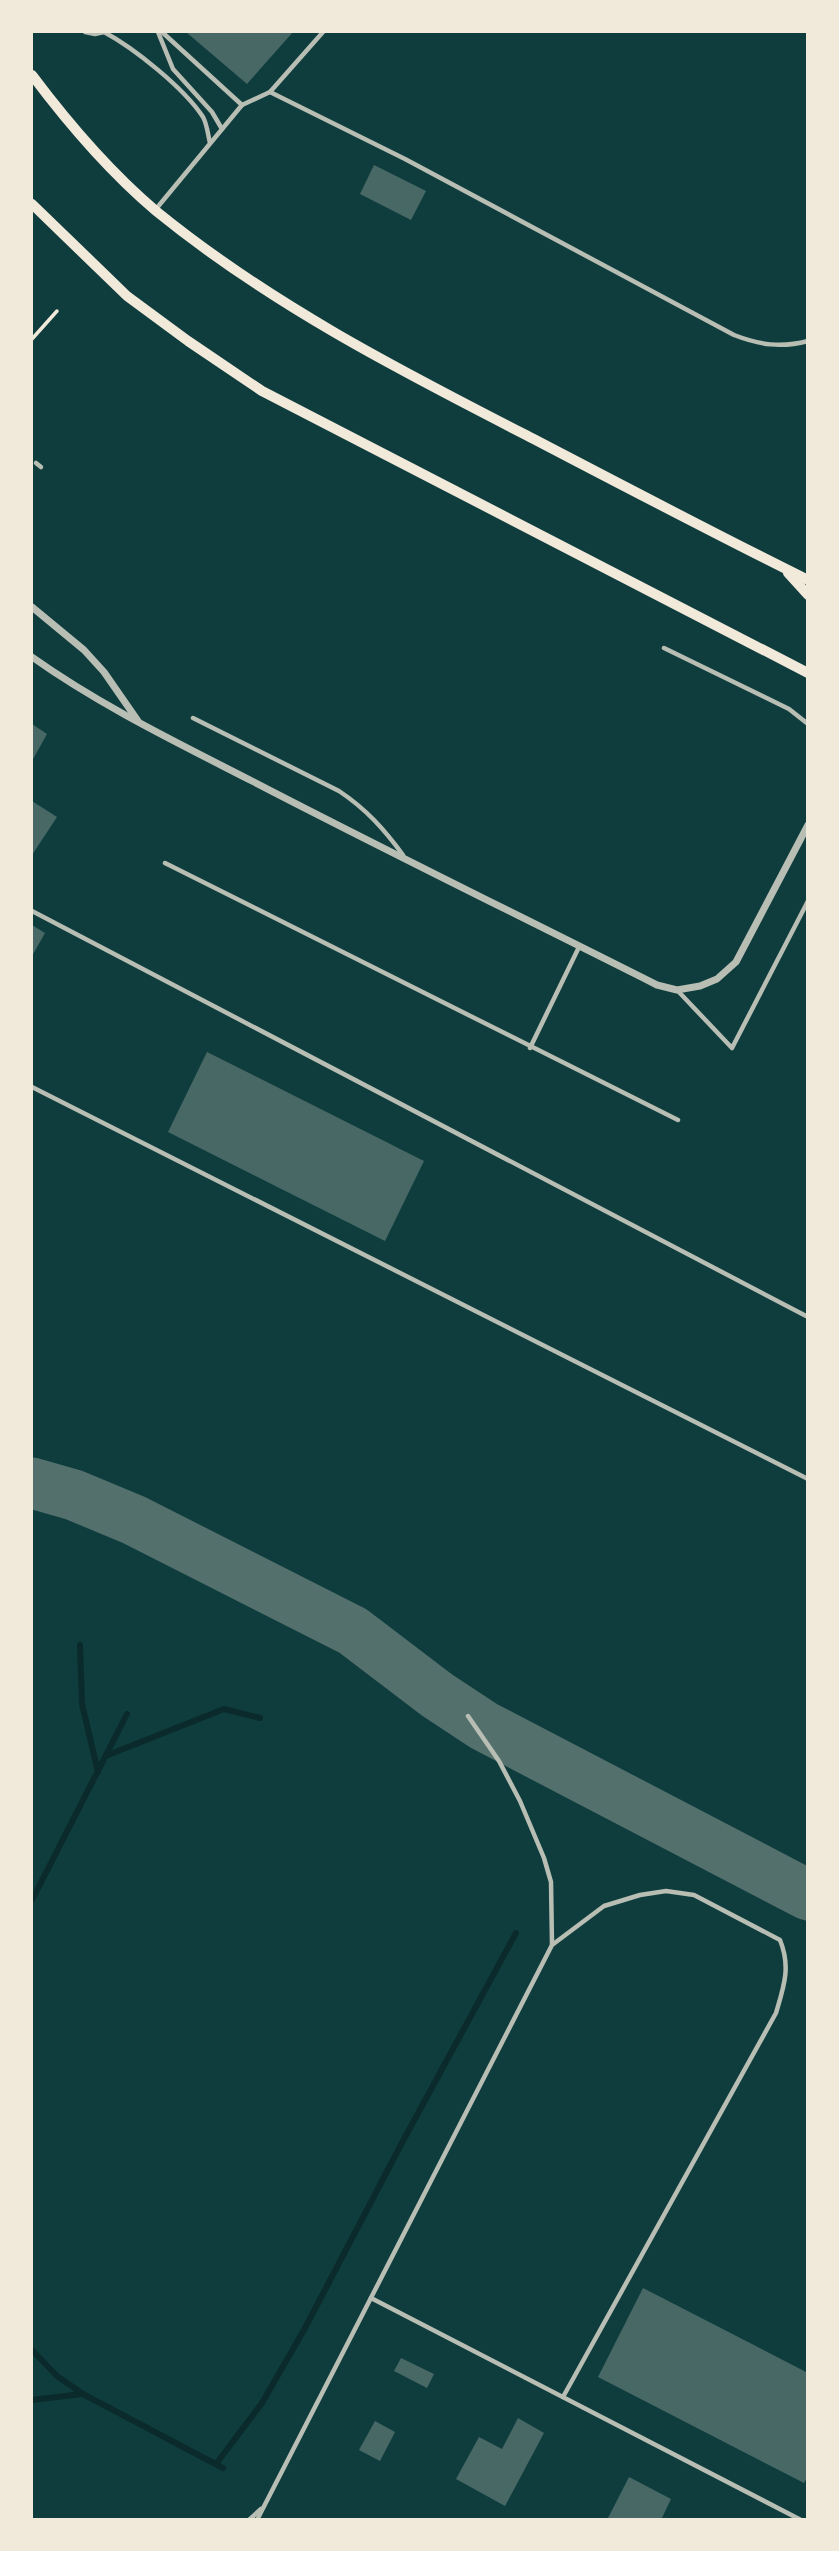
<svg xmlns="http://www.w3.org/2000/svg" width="839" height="2551" font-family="'Sofia Sans Condensed',sans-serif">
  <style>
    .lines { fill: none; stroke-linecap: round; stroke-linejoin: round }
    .stream { stroke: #0a2a2b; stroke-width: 6 }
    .taxiway { stroke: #53706d; stroke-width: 51 }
    .building { fill: #486865 }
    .path { stroke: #f1e9da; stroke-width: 3.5 }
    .service { stroke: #b8beb3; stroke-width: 4.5 }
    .minor { stroke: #b8beb3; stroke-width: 7 }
    .secondary { stroke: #f1e9da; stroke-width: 10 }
  </style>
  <rect width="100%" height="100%" fill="#0f3d3e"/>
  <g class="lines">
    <g class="stream">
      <polyline points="80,1645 82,1704 98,1772"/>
      <polyline points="108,1755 224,1709 260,1718"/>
      <polyline points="32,1900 127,1714"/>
      <polyline points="32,2350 57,2376 83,2394 223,2468"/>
      <polyline points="32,2400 82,2394"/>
      <polyline points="216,2464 262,2403 305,2328 404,2139 516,1933"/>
    </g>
    <polyline class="taxiway" points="32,1483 74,1495 134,1520 353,1631 437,1695 484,1726 808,1895"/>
  </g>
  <g class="building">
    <polygon points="186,32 293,32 247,84"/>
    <polygon points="374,165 426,191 411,220 360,194"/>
    <polygon points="32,724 47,734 32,761"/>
    <polygon points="32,801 57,817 32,855"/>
    <polygon points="32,925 45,933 32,956"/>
    <polygon points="207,1052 424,1161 385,1241 168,1132"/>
    <polygon points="643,2288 808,2373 808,2476 804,2483 598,2377"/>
    <polygon points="401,2358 434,2374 427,2388 394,2371"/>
    <polygon points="518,2418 544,2433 505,2506 456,2479 479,2437 502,2449"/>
    <polygon points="375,2421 395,2432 380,2461 359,2450"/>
    <polygon points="629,2477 671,2499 661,2520 607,2520"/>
  </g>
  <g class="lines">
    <polyline class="path" points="32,339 57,311"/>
    <g class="service">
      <polyline points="85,32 95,34 104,32"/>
      <path d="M 104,32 C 134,48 184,88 203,117 C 207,124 208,135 210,143"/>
      <polyline points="158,32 173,69 212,112 222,129"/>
      <polyline points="162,32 242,105"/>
      <path d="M 270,92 L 405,159 L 734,335 C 760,345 781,348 808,341"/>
      <polyline points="156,209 242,105 270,92 323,32"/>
      <polyline points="36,463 41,467"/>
      <polyline points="664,648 789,709 808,724"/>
      <path d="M 193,718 L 339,791 C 366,809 384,829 403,855"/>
      <polyline points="165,863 678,1120"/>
      <polyline points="32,911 808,1317"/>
      <polyline points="677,990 732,1048 808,901"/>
      <polyline points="530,1048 579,947"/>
      <polyline points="32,1087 808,1479"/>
      <polyline points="468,1716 499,1761 520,1801 544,1858 551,1882 552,1944"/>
      <polyline points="371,2298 801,2520"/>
      <polyline points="249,2520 261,2509"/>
      <path d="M 257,2520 L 552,1945 L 604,1906 L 640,1895 L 666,1891 L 694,1895 L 780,1940 C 791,1967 784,1986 776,2013 L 563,2397"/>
    </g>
    <g class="minor">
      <polyline points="32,607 84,650 104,672 138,721"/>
      <path d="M 32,657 C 101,706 178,743 254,782 C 387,851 522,917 657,985 L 677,990 L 700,986 L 717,979 L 736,962 L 808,825"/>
    </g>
    <g class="secondary">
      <path d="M 32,75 C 68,123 110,172 156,211 C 269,303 397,369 526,435 C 620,484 713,533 808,580"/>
      <polyline points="32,204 127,296 188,341 262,391 808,673"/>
      <polyline points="788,573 808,595"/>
    </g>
  </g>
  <rect width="839" height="2551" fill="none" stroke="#f1e9da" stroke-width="66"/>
</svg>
